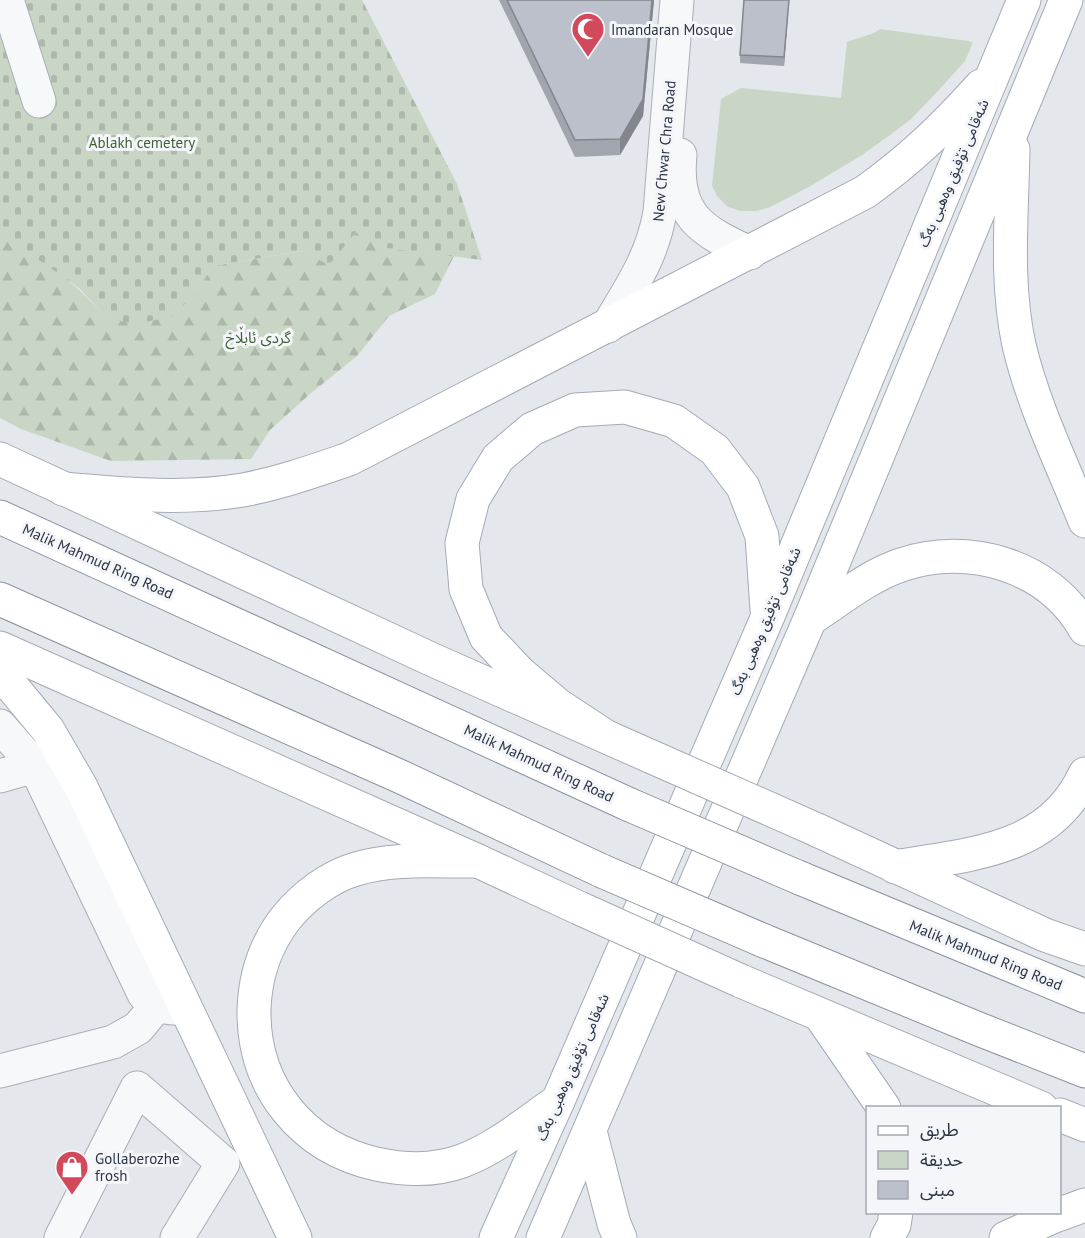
<svg xmlns="http://www.w3.org/2000/svg" width="1085" height="1238" font-family="'PT Sans','Noto Sans Arabic',sans-serif">
  <style>
    .forest { fill: url(#forest-firs) }
    .cemetery { fill: url(#cemetery-stones) }
    .park { fill: #c9d6c5 }
    .lines { fill: none; stroke-linecap: round; stroke-linejoin: round }
    .minor-casing { stroke: #a9aeb7; stroke-width: 35 }
    .major-casing { stroke: #a3abb8; stroke-width: 35 }
    .highway-casing { stroke: #8b94a3; stroke-width: 35 }
    .minor { stroke: #f7f8fa; stroke-width: 33 }
    .major { stroke: #fff; stroke-width: 33 }
    .highway { stroke: #fff; stroke-width: 33 }
    .major-bridge-casing { stroke: #a3abb8; stroke-width: 35; stroke-linecap: butt }
    .highway-bridge-casing { stroke: #8b94a3; stroke-width: 35; stroke-linecap: butt }
    .major-bridge { stroke: #fff; stroke-width: 33 }
    .highway-bridge { stroke: #fff; stroke-width: 33 }
    .wall { fill: #a1a5ae }
    .shaded-wall { fill: #83868d }
    .building { fill: #bbc0ca; stroke: #83868d; stroke-width: 1.5 }
    .labels { text-anchor: middle; dominant-baseline: central; stroke-width: 6; stroke-linejoin: round; paint-order: stroke }
    .poi-label { font-size: 15px; fill: #2b3445; stroke: #f4f6f9; text-anchor: start }
    .park-label { font-size: 15px; fill: #3f6138; stroke: #f4f6f9 }
    .street-label { font-size: 15px; fill: #2b3445; stroke: #f4f6f9 }
  </style>
  <defs>
    <pattern id="forest-firs" width="22" height="20" patternUnits="userSpaceOnUse" patternTransform="scale(1.5)"><rect width="22" height="20" fill="#c9d6c5"/><path d="M5 1l3.5 6h-7zM16 11l3.5 6h-7z" fill="#adb8ab"/></pattern>
    <pattern id="cemetery-stones" width="16" height="16" patternUnits="userSpaceOnUse" patternTransform="scale(1.5)"><rect width="16" height="16" fill="#c9d6c5"/><path d="M2 7V4a2 2 0 0 1 4 0v3zM10 15v-3a2 2 0 0 1 4 0v3z" fill="#adb8ab"/></pattern>
  </defs>
  <rect width="100%" height="100%" fill="#e4e7ec"/>
  <path class="forest" d="M 356,232 L 381,247 L 454,256 L 435,294 L 389,316 L 357,356 L 310,394 L 270,430 L 251,459 L 111,461 L 21,429 L 0,418 L 0,234 C 13,246 28,253 43,262 C 69,280 85,294 107,318 L 194,294 L 213,266 L 302,251 L 329,264 Z"/>
  <polygon class="cemetery" points="0,0 362,0 457,184 482,260 380,247 356,232 329,265 302,251 213,266 193,296 171,317 134,324 107,318 80,289 42,262 6,241 0,235"/>
  <polygon class="park" points="880,29 968,41 972,42 972,45 965,61 937,92 911,119 890,135 862,155 807,188 770,207 757,211 741,211 728,207 717,196 712,186 721,99 741,88 841,98 847,42 874,33"/>
  <g class="lines">
    <g class="minor-casing">
      <g id="minor">
        <polyline points="7,0 39,101"/>
        <path d="M 680,155 C 674,215 701,231 750,253"/>
        <path d="M 608,326 C 631,287 652,258 660,212 L 677,0"/>
        <path d="M 0,726 L 35,766 L 144,994 C 156,1007 168,1009 185,1008"/>
        <polyline points="0,776 35,766"/>
        <polyline points="0,1071 113,1042 138,1028 157,1005"/>
        <polyline points="61,1238 137,1088 223,1163 177,1238"/>
      </g>
    </g>
    <g class="major-casing">
      <g id="major">
        <path d="M 1013,149 C 1012,214 1005,281 1019,345 C 1033,405 1062,464 1085,521"/>
        <polyline points="0,459 433,660 652,757"/>
        <path d="M 63,489 C 123,494 183,500 243,490 C 280,483 314,471 349,459 L 865,192 C 911,159 943,128 981,86"/>
        <path d="M 810,619 C 838,601 870,575 901,565 C 968,542 1049,565 1085,629"/>
        <polyline points="0,648 478,861 579,908"/>
        <polyline points="0,672 48,730 81,787 295,1238"/>
        <polyline points="605,736 558,705 519,672 486,637 466,589 462,543 473,499 498,458 532,429 575,410 625,407 674,421 715,450 743,487 762,536 767,610"/>
        <polyline points="817,830 1045,935 1085,949"/>
        <path d="M 478,861 C 438,862 395,857 356,869 C 329,877 304,896 286,918 C 265,945 255,975 254,1010 C 253,1087 302,1147 376,1164 C 404,1170 435,1171 462,1161 C 497,1148 527,1122 558,1101"/>
        <path d="M 895,867 C 968,854 1050,852 1085,774"/>
        <polyline points="741,981 1041,1108"/>
        <polyline points="820,1015 884,1108"/>
        <polyline points="1060,1115 1085,1125"/>
        <polyline points="590,1131 614,1224 620,1238"/>
        <polyline points="496,1238 558,1101 768,616 1024,0"/>
        <polyline points="543,1238 810,619 1066,0"/>
        <polyline points="887,1238 894,1225 896,1212"/>
        <polyline points="1006,1238 1052,1217 1085,1205"/>
      </g>
    </g>
    <g class="highway-casing">
      <g id="highway">
        <polyline points="0,517 630,805"/>
        <polyline points="0,599 399,776 602,871"/>
        <polyline points="800,878 1085,996"/>
        <polyline points="762,940 976,1028 1085,1071"/>
      </g>
    </g>
    <use href="#minor" class="minor"/>
    <use href="#major" class="major"/>
    <use href="#highway" class="highway"/>
    <g class="major-bridge-casing">
      <g id="major-bridge">
        <polyline points="652,757 817,830"/>
        <polyline points="579,908 741,981"/>
      </g>
    </g>
    <g class="highway-bridge-casing">
      <g id="highway-bridge">
        <polyline points="630,805 800,878"/>
        <polyline points="602,871 762,940"/>
      </g>
    </g>
    <use href="#major-bridge" class="major-bridge"/>
    <use href="#highway-bridge" class="highway-bridge"/>
  </g>
  <g class="wall">
    <polygon points="499,0 654,0 643,116 620,155 575,157"/>
    <polygon points="789,0 784,66 740,63 740,55"/>
  </g>
  <g class="shaded-wall">
    <polygon points="652,0 654,0 643,116 620,155 620,139"/>
    <polygon points="789,0 784,66 784,57"/>
  </g>
  <g class="building">
    <polygon points="507,0 652,0 643,99 620,139 575,140"/>
    <polygon points="744,0 789,0 784,57 740,55"/>
  </g>
  <defs>
    <g id="mosque-pin" transform="scale(1.725)"><path d="M0 17L-7.5 6A9.5 9.5 0 1 1 7.5 6Z" fill="#d1495b" stroke="#f4f6f9"/><path d="M3.5-4.9A6 6 0 1 0 3.5 4.9A5 5 0 1 1 3.5-4.9Z" fill="#fff"/></g>
    <g id="shop-pin" transform="scale(1.725)"><path d="M0 17L-7.5 6A9.5 9.5 0 1 1 7.5 6Z" fill="#d1495b" stroke="#f4f6f9"/><path d="M-5-2.5h2.3a2.7 3.5 0 0 1 5.4 0H5L5.5 6h-11ZM-1.5-2.5h3a1.5 2.3 0 0 0-3 0Z" fill="#fff"/></g>
  </defs>
  <g fill-rule="evenodd">
    <use href="#mosque-pin" x="588" y="29"/>
    <use href="#shop-pin" x="72" y="1167"/>
  </g>
  <g class="labels">
    <g class="poi-label">
      <text x="611" y="29">Imandaran Mosque</text>
      <text x="95" y="1158">Gollaberozhe<tspan x="95" dy="17">frosh</tspan></text>
    </g>
    <g class="park-label">
      <text x="142" y="142">Ablakh cemetery</text>
      <text x="258" y="337">گردی ئابڵاخ</text>
    </g>
    <g class="street-label">
      <text transform="translate(664 151) rotate(-85)">New Chwar Chra Road</text>
      <text transform="translate(953 173) rotate(-67)">شەقامی تۆفیق وەهبی بەگ</text>
      <text transform="translate(98 561) rotate(24)">Malik Mahmud Ring Road</text>
      <text transform="translate(765 621) rotate(-67)">شەقامی تۆفیق وەهبی بەگ</text>
      <text transform="translate(539 763) rotate(25)">Malik Mahmud Ring Road</text>
      <text transform="translate(986 955) rotate(22)">Malik Mahmud Ring Road</text>
      <text transform="translate(572 1067) rotate(-66)">شەقامی تۆفیق وەهبی بەگ</text>
    </g>
  </g>
  <rect x="866" y="1106" width="195" height="108" fill="#f4f6f9" stroke="#a4a8b1" stroke-width="1.5"/>
  <rect x="878" y="1126" width="30" height="9" fill="#ffffff" stroke="#a4a8b1" stroke-width="1.5"/>
  <text x="920" y="1136" font-size="18" fill="#2b3445">طريق</text>
  <rect x="878" y="1151" width="30" height="18" fill="#c9d6c5" stroke="#a4a8b1" stroke-width="1.5"/>
  <text x="920" y="1166" font-size="18" fill="#2b3445">حديقة</text>
  <rect x="878" y="1181" width="30" height="18" fill="#bbc0ca" stroke="#a4a8b1" stroke-width="1.5"/>
  <text x="920" y="1196" font-size="18" fill="#2b3445">مبنى</text>
</svg>
